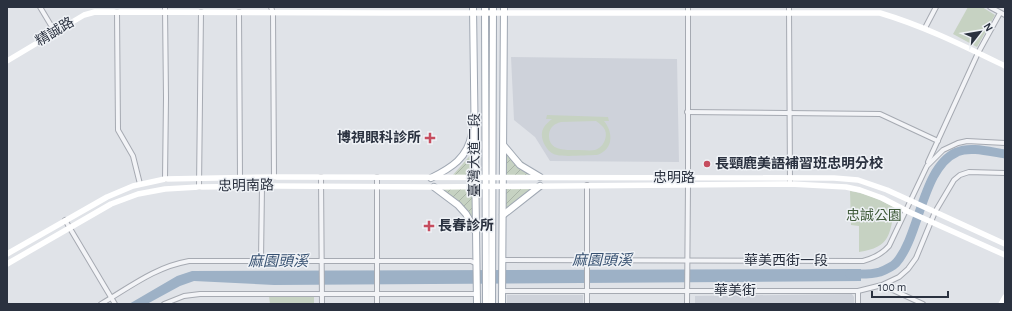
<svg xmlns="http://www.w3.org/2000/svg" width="1012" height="311" font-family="'Alegreya Sans','Noto Sans TC',sans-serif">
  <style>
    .built { fill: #ced2da }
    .green { fill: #c6d2c2; fill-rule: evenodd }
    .garden { fill: url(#garden-furrows) }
    .water { fill: #9db1c6 }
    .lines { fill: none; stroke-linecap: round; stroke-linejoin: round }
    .river { stroke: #9db1c6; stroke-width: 9 }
    .street-casing { stroke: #a6aab2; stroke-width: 6 }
    .primary-casing { stroke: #a0a8b3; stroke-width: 8 }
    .street { stroke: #f3f4f7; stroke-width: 4 }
    .secondary { stroke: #fff; stroke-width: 5.5 }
    .primary { stroke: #fff; stroke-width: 6 }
    .poi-dot { fill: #c64d5f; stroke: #eff2f6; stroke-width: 1.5 }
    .labels { text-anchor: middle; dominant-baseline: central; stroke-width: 3; stroke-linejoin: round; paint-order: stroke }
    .street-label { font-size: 14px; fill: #2a313f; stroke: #eff2f6 }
    .poi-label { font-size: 14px; font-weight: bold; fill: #2a313f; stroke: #eff2f6; text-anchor: start }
    .park-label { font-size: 14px; fill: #3e5938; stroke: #eff2f6 }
    .water-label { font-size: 15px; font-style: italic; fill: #365070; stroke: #eff2f6 }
  </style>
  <defs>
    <pattern id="garden-furrows" width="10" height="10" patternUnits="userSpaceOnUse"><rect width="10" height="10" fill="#c6d2c2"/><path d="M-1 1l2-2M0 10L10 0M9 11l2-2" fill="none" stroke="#aab5a8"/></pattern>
  </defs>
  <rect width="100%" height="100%" fill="#e0e3e8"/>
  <g class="built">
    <polygon points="511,57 677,59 679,162 550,161 535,137 514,120"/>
    <polygon points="852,294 854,297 854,304 695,304 695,296"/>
    <rect x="507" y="295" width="76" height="9"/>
  </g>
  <g class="green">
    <polygon points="968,7 982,7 995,15 977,47 953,34"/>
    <path d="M 547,115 L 608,117 L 609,121 L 604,121 C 614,133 613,150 597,155 C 587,155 565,157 557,155 C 549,154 543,144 542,137 C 541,128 546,124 552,119 L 546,119 ZM 596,121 C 600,124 603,126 605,130 C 608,137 603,148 595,150 C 590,151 584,150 579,150 C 567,150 548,152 549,134 C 550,127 554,124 561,122 Z"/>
    <path d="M 850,191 C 866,193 881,200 895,208 C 889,235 891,247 859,252 L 859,226 L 851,225 Z"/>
    <polygon points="269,296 314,296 314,304 270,304"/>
  </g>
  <g class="garden">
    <path d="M 506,143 C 515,156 526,164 536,175 L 505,175 Z"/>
    <polygon points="474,151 473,176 452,176"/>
    <polygon points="535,187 504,212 506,188"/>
    <polygon points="439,188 474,188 475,227"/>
  </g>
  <polygon class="water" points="861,269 861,281 274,285 194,281 180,286 147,304 129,304 177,276 192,271"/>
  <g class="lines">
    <path class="river" d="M 850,274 C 860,274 870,275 880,272 C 885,270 893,266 896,263 C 920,236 922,167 957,152 C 970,146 991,152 1005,154"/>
    <g class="street-casing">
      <g id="street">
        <polyline points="40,7 55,32"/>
        <polyline points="165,7 166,98 165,179"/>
        <polyline points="271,7 273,13 274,177"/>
        <polyline points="789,7 790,184"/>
        <polyline points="990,7 1005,15"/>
        <polyline points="117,12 118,130 133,156 140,184"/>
        <polyline points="239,12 240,178"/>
        <polyline points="925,28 936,7"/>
        <polyline points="687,112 880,114 938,141"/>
        <polyline points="928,162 978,53 1000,13"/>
        <polyline points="321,177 322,304"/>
        <polyline points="377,177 377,304"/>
        <polyline points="587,185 587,304"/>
        <polyline points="199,187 201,12"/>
        <polyline points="65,220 115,304"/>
        <path d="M 503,260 L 863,261 C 874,258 882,254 889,246 L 927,166 L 943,150 L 958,143 L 967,141 L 1005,143"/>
        <polyline points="261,261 262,186"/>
        <polyline points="882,285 923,304"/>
        <polyline points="502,291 858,291 882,285 899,277 908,269 916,258 935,212 954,180 960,175 969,172 1005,173"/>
        <polyline points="858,291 858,304"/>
        <path d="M 101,304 C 130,287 155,267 189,261 L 471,261 L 477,264"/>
        <polyline points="164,304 184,296 200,294 477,294"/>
        <polyline points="687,304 688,185 688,7"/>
      </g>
    </g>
    <g class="primary-casing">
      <g id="primary">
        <polyline points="473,7 477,304"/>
        <polyline points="485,7 486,304"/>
        <polyline points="504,146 520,165 540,177"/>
        <path d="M 431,178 C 451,168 468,158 472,133"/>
        <polyline points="434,187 458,205 466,214 476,232"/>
        <polyline points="503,215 540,186"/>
        <polyline points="492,304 493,7"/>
        <polyline points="502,304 504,7"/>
      </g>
    </g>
    <use href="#street" class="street"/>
    <g class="secondary">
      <path d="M 7,61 L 84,15 L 95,12 L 385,13 L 880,13 C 924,26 964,46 1005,66"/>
      <polyline points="7,254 107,197 133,186 165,179 274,177 834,178 858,180 887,190 1005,244"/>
      <polyline points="7,264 111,204 138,194 165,189 199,187 275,186 434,187 790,184 846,187 860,190 882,198 907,211 1005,255"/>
      <polyline points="1001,304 1005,297"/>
    </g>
    <use href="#primary" class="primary"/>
  </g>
  <g class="poi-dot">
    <path d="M428 132h4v4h4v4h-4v4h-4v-4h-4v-4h4z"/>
    <circle cx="707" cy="164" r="4"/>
    <path d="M427 220h4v4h4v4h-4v4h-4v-4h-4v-4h4z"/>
  </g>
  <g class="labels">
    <g class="street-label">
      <text transform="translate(55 32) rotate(-31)">精誠路</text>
      <text transform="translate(475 155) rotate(-90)">臺灣大道二段</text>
      <text x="674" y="178">忠明路</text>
      <text transform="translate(246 186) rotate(-1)">忠明南路</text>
      <text x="786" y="261">華美西街一段</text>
      <text x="735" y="291">華美街</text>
    </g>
    <g class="poi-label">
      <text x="421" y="138" text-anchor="end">博視眼科診所</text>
      <text x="715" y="164">長頸鹿美語補習班忠明分校</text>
      <text x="438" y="226">長春診所</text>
    </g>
    <g class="park-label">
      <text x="874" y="216">忠誠公園</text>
    </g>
    <g class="water-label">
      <text x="602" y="260">麻園頭溪</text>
      <text x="278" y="261">麻園頭溪</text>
    </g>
  </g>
  <rect width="1012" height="311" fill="none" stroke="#2a313f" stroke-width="16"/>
  <g transform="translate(980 32) rotate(59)" stroke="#eff2f6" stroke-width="3" paint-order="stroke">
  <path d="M0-3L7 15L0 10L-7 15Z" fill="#2a313f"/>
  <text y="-6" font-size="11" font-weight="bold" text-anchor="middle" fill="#2a313f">N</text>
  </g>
  <path d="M872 291v6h76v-6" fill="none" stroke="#2a313f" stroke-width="2"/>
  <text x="878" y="291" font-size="12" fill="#2a313f" stroke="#eff2f6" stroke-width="3" paint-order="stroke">100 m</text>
</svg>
